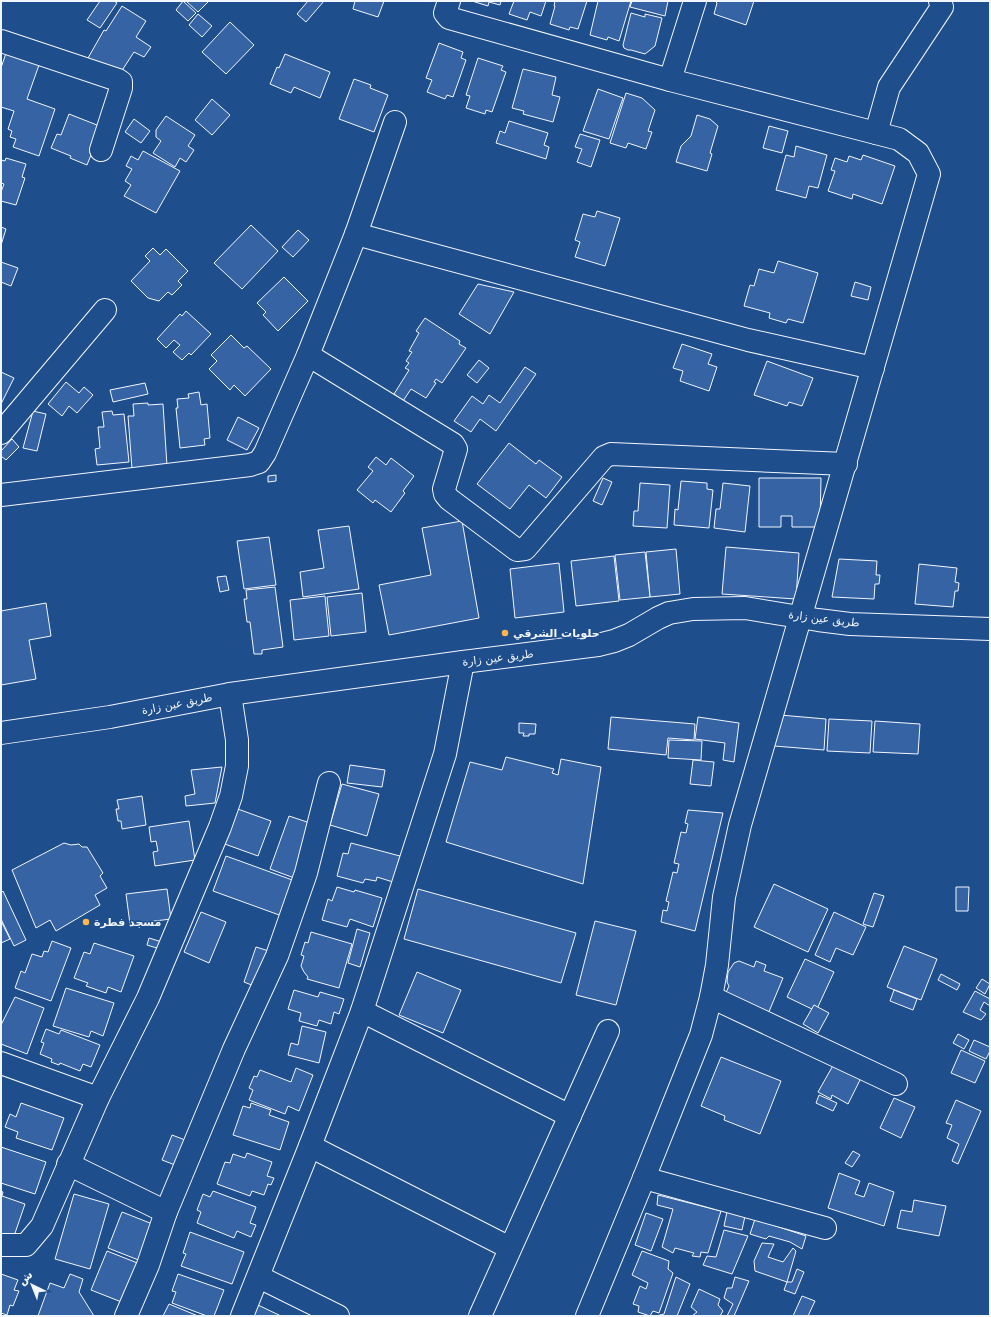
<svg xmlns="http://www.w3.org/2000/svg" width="991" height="1317" font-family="'DejaVu Sans',Vazirmatn,sans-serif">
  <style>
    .building { fill: #3563a3; stroke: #f2f6ff }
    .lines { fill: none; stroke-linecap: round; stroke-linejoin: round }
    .minor-casing { stroke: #f2f6ff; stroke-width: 24 }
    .major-casing { stroke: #f2f6ff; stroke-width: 24 }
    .minor { stroke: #1f4e8c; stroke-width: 22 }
    .major { stroke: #1f4e8c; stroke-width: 22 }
    .poi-dot { fill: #ffb74d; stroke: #1f4e8c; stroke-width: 1.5 }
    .labels { text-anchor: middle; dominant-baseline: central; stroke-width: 3; stroke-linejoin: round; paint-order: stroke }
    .street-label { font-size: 11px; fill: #f2f6ff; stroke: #1f4e8c }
    .poi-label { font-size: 11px; font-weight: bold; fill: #f2f6ff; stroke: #1f4e8c; text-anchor: start }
  </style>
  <rect width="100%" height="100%" fill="#1f4e8c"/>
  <g class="building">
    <polygon points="100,1 114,1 117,3 100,28 87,20"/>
    <polygon points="183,1 196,13 188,21 176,10"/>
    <polygon points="186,1 209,1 198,12"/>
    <polygon points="308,1 324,1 306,22 297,14"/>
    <polygon points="355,1 384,1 378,17 353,9"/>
    <polygon points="472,1 501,1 500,5 489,2 488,6"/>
    <polygon points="514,1 546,1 541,16 530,12 527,20 509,14"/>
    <polygon points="555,1 587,1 578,29 570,27 569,30 550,24 555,6 554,6"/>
    <polygon points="598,1 631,1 619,41 608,37 607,40 590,35"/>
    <polygon points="632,1 668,1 665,16 630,7"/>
    <polygon points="715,1 754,1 746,25 714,14 717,3"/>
    <polygon points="122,6 146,21 136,37 151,47 144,57 134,52 121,72 88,58 104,30 106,31"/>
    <polygon points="631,13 645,17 645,14 662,18 655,46 645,54 631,50 628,50 624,48 623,45"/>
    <polygon points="198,14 212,26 202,37 189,25"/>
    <polygon points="230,22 254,45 226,74 202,52"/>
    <polygon points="439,43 463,52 461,58 466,60 453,97 447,95 445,99 427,92 432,80 426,78"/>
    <polygon points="6,53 39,65 27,99 55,109 39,156 13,147 16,139 10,137 12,131 8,129 14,111 1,107 1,68"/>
    <polygon points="285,54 330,72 320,98 294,87 291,93 270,84 277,67 279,68"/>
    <polygon points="478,58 503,66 501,70 506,72 492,112 486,110 485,114 466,108 470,96 466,95"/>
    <polygon points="523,69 556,77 552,95 560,97 553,122 523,114 524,111 512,108"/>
    <polygon points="354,79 371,85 370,88 388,95 374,132 339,119"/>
    <polygon points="598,89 623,98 609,139 583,131"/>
    <polygon points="626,93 642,98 655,110 648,131 652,132 646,149 628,143 626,148 610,143"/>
    <polygon points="212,99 230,115 212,135 195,120"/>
    <polygon points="69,114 102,127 87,165 70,158 71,156 51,148 57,134 61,135"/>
    <polygon points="697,115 710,119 718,126 710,153 712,154 707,171 676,162 681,146 691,136"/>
    <polygon points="166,116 195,135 188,146 194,150 186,162 180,158 175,167 153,153 161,141 156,137 156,130"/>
    <polygon points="134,119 150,131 141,143 125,132"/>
    <polygon points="509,121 548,133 544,145 549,147 546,159 496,143 500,131 505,133"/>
    <polygon points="769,126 788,131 782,153 763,148"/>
    <polygon points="580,134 600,140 591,167 577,162 582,149 575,147"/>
    <polygon points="796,146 827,155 818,188 809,186 806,198 776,190 786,155 794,157"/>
    <polygon points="143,151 180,171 156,213 124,196 131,185 125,181 132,169 126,166 131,156 138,160"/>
    <polygon points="863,155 895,166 882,204 853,194 852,199 828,191 835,171 831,170 835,158 847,162 849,156 861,160"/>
    <polygon points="6,158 26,164 22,177 25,178 16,205 1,201 1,192 4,184 1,183 1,160 5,161"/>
    <polygon points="597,211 620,218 605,266 575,257 580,242 575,240 583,214 595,217"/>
    <polygon points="251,225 278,251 242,289 214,263"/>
    <polygon points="1,227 6,229 1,245"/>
    <polygon points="298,230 309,240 293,257 282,247"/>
    <polygon points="153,248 160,255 166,249 188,271 178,281 182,285 172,295 168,292 159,301 148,298 131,281 150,261 145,256"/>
    <polygon points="778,261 818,273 803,323 788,319 786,323 769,318 770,313 744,306 750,285 754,286 759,269 774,273"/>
    <polygon points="1,262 18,268 11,286 1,282"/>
    <polygon points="284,277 308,301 278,331 263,315 266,312 257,303"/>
    <polygon points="855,282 871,287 868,300 851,296"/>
    <polygon points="478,284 514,292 490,334 459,314"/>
    <polygon points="186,311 211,334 191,355 189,353 182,360 173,352 180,345 174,340 166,348 157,339 180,314 182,316"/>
    <polygon points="425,318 460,341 459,344 466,348 442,383 436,379 434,382 436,383 426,398 411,389 403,401 394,394 409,370 405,368 409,363 406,361 412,352 409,351 419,333 416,331"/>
    <polygon points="231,335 244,348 247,346 271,369 245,396 234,385 230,390 209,369 217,361 211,355"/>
    <polygon points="682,344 712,354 708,364 717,367 709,391 680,381 683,371 673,368"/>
    <polygon points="479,360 489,368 477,383 467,375"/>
    <polygon points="767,361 813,378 802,406 789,402 787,406 754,395"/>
    <polygon points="525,367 536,374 496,431 480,419 471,432 454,421 472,396 483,404 489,395 500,403"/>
    <polygon points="1,372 14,378 1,404"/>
    <polygon points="66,382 79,393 84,387 93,395 77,413 69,406 62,416 48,404"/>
    <polygon points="145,383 148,394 113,402 110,390"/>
    <polygon points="199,392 201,405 207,404 210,438 204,439 205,445 180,448 176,408 178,408 177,399 189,398 188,394"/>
    <polygon points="148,403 148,405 163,404 167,466 132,469 128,416 134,416 133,404"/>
    <polygon points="33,411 46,414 37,451 23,448"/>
    <polygon points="112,411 113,415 124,414 129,462 97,465 95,449 100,448 98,427 104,427 102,412"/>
    <polygon points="238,417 259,428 247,450 227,440"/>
    <polygon points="12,439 19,447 6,460 1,456 1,451"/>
    <polygon points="509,443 536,464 539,460 562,477 546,498 529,485 510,509 477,484"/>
    <polygon points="376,457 386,465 391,458 414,476 403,491 405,493 391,512 375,500 373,503 357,490 373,471 368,467"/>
    <polygon points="276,475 276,481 268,482 268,476"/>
    <polygon points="603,478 612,482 602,505 593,501"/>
    <polygon points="759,478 821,478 820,527 792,527 792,516 781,516 781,527 759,527"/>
    <polygon points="681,481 707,483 707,489 713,490 709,528 674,525 675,509 678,510"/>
    <polygon points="640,483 670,485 667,528 633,526 634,511 638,511"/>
    <polygon points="723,483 750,486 745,532 714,528 716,509 720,509"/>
    <polygon points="462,521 479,618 389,635 379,585 431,575 422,528"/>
    <polygon points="349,526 359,589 303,597 300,572 324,568 318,530"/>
    <polygon points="269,537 276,585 244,589 237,541"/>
    <polygon points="726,547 799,553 796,599 722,594"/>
    <polygon points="676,549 680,594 650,597 646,552"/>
    <polygon points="645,552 650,597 620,600 615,555"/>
    <polygon points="614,556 619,601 576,606 571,561"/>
    <polygon points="839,559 877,561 876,575 880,575 879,584 875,584 874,599 832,597"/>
    <polygon points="559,563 564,612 515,618 510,569"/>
    <polygon points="919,564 957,568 955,582 959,583 958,591 955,591 953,607 915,604"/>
    <polygon points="226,576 229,590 220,592 217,577"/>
    <polygon points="275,587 283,647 262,650 262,654 254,654 250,622 247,622 244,599 247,599 246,590"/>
    <polygon points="362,593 366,632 331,636 327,597"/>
    <polygon points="325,596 329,636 294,640 290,600"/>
    <polygon points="46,603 51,636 29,640 36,679 1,685 1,611"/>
    <polygon points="780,715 826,719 824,750 774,746"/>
    <polygon points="611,717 695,724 694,740 668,738 666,755 608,749"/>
    <polygon points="698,717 739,723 734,762 723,760 725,743 695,739"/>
    <polygon points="829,719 872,721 870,753 827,751"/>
    <polygon points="875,721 920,724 918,754 873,752"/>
    <polygon points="519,723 536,724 535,734 529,734 529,736 523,736 524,733 519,733"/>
    <polygon points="669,740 702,741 701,760 668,758"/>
    <polygon points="506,757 554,769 552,773 558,775 561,759 601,767 583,884 446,842 470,762 502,770"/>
    <polygon points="693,760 714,762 711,786 690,784"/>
    <polygon points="350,765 385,770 382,787 347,783"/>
    <polygon points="222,767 215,803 186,806 185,796 195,794 191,770"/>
    <polygon points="342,784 379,794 367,836 330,825"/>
    <polygon points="142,796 146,825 122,829 121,821 118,821 116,809 119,809 117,800"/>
    <polygon points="235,808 271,821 258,856 222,843"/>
    <polygon points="688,810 723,813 695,931 661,922 663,910 667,911 669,902 666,901 673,872 677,873 679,864 674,863 681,832 686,833 688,824 685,823"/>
    <polygon points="289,816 316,825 297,879 270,869"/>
    <polygon points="189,821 195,860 155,866 153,852 158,851 156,841 151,842 149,827"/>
    <polygon points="64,843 71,845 79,844 82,847 87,847 103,873 100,876 107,888 95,895 100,905 56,931 50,920 36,928 12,870"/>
    <polygon points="351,843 400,856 393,882 377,877 376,881 365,879 363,883 337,876 343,853 348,854"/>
    <polygon points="226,856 295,881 282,916 213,891"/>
    <polygon points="774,884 828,909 808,952 754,927"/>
    <polygon points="337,887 354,892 355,890 382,898 373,927 350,919 347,927 322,920 328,899 332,901"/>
    <polygon points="956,887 969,887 968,911 956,911"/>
    <polygon points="167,889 171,919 130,924 126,894"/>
    <polygon points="418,889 576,933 561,983 404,939"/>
    <polygon points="3,891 26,940 14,946 1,919 1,893"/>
    <polygon points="874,893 884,896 873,927 863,924"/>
    <polygon points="201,912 226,922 209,963 184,952"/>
    <polygon points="834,912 866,927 853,955 836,948 830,962 815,955"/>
    <polygon points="1,921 10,939 1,943"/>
    <polygon points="595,921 636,931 616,1005 576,995"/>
    <polygon points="357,929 370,933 360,967 348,963"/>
    <polygon points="311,932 352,944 339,988 307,979 308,977 304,972 301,966 304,956 301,955 305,942 308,943"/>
    <polygon points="149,938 162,942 160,949 147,945"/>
    <polygon points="52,941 71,948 51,1001 15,988 21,971 25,973 32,954 42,957 44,951 48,952"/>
    <polygon points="94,943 134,956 121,992 108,987 106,993 86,986 88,983 74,978 84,952 90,954"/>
    <polygon points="904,946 937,959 921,1000 887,987"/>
    <polygon points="256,947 272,952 259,988 244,982"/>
    <polygon points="805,959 834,972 816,1011 787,997"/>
    <polygon points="739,961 754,967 756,961 766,965 764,971 783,978 768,1014 724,997 729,986 727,982 728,972 734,963"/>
    <polygon points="417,972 461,990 443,1033 399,1015"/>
    <polygon points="941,974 960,984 957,990 938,980"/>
    <polygon points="982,979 990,984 985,994 976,988"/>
    <polygon points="66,988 114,1003 103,1036 91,1031 89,1037 53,1026"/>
    <polygon points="294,990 318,997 320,992 344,999 339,1014 334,1012 331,1024 319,1020 317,1026 299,1021 301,1013 288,1009"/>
    <polygon points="894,990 917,999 913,1010 890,1001"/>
    <polygon points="975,991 990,999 990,1006 984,1002 980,1010 986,1014 981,1020 963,1012"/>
    <polygon points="15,997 44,1008 27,1054 1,1044 1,1025"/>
    <polygon points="814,1005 829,1013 818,1033 803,1024"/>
    <polygon points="302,1026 326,1032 319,1063 288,1055 291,1043 298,1045"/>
    <polygon points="46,1029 59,1034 61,1030 100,1045 91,1067 83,1064 80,1071 60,1063 59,1065 51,1062 52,1059 40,1054 44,1043 41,1042"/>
    <polygon points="958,1034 969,1040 964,1049 953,1043"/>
    <polygon points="974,1040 990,1047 990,1051 986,1059 969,1051"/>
    <polygon points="961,1050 985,1061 975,1083 951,1073"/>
    <polygon points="721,1057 781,1081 760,1134 724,1120 725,1116 701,1106"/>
    <polygon points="835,1062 863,1074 848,1104 832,1095 831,1099 818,1092"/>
    <polygon points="296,1068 313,1075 299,1111 288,1106 285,1114 249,1100 253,1090 249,1088 254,1076 257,1077 260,1070 291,1082"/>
    <polygon points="819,1095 837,1103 833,1111 816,1103"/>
    <polygon points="894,1098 915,1107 901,1138 880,1128"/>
    <polygon points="956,1100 981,1111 958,1164 952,1161 959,1144 947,1138 952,1125 946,1123"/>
    <polygon points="21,1103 64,1118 52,1150 16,1138 18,1132 5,1127 10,1114 16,1117"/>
    <polygon points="251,1103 271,1110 269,1115 289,1122 280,1150 233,1135 243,1106 250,1108"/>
    <polygon points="172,1135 193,1143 183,1168 162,1160"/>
    <polygon points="1,1147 46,1162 35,1194 1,1183"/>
    <polygon points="853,1151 860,1155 852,1167 845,1163"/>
    <polygon points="247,1153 272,1162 267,1176 274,1178 271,1185 268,1184 264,1195 252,1191 250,1196 217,1184 225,1162 230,1163 233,1154 245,1158"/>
    <polygon points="839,1173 860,1181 855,1194 864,1197 869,1183 894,1192 884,1226 828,1208"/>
    <polygon points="1,1191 3,1192 2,1196 25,1204 13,1239 1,1235"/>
    <polygon points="213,1191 256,1207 250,1223 256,1225 251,1237 237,1231 234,1238 197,1223 201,1212 197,1210 203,1194 210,1197"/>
    <polygon points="74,1194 109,1204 90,1269 55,1259"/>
    <polygon points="658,1195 721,1211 708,1253 701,1252 700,1257 692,1256 694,1253 675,1248 673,1253 662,1247 673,1209 657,1205"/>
    <polygon points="914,1200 946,1206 939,1236 897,1228 901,1210 912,1212"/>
    <polygon points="122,1212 155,1225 141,1261 108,1248"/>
    <polygon points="727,1212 745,1216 742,1230 724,1226"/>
    <polygon points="646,1213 663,1219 651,1251 635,1245"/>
    <polygon points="755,1219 806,1236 802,1249 790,1242 769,1236 766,1239 750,1234"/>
    <polygon points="724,1230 748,1236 732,1274 703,1265 707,1256 716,1257"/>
    <polygon points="190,1232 244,1252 232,1284 181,1266 186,1254 183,1253"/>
    <polygon points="762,1243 774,1244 768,1257 783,1262 793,1248 796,1251 787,1282 755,1271 754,1261"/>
    <polygon points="107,1251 140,1264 124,1303 91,1290"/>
    <polygon points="642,1251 669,1261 668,1269 673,1273 659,1313 653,1311 650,1316 638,1312 639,1306 633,1304 640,1286 646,1289 648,1283 632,1275"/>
    <polygon points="797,1269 804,1272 795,1294 784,1290 787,1282 792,1282"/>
    <polygon points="1,1274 18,1280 14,1290 19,1291 13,1306 10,1305 7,1315 1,1313"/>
    <polygon points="70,1274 83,1279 79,1292 94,1316 38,1316 50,1283 64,1288"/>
    <polygon points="178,1274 224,1290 214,1316 207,1316 172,1303 176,1292 172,1291"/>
    <polygon points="676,1277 690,1284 677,1316 656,1316 664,1314"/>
    <polygon points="735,1277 749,1281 734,1316 727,1316 733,1304 724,1298 727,1288 732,1288"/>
    <polygon points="699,1289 720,1299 718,1305 723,1311 720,1316 692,1316 697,1312 691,1307"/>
    <polygon points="802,1296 815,1301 808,1316 793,1316"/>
    <polygon points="169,1304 198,1316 163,1316"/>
    <polygon points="258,1305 281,1316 253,1316"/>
  </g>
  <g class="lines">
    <g class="minor-casing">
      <g id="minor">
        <polyline points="449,1 445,13 449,18 670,80 695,1"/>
        <polyline points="1,41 118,80 121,82 121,88 101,150"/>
        <polyline points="876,133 889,87 942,7 940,1"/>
        <polyline points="356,234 748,340 873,368"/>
        <polyline points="308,355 453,444 456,449 444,489 445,494 449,499 517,550 525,549 604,457 611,454 846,464"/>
        <polyline points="1,433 105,310"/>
        <polyline points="1,495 250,465 259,462 265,453 308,355 356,234 395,122"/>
        <polyline points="711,997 896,1084"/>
        <polyline points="362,1011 570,1116"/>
        <polyline points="1,1063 98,1098"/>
        <polyline points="310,1146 510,1248"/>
        <polyline points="68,1164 166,1212"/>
        <polyline points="644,1178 825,1228"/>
        <polyline points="1,1245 26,1245 42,1226 98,1098 148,998 220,827 231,796 237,766 237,740 230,694"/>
        <polyline points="259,1277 338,1316"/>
        <polyline points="126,1316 148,1265 166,1212 234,1049 277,956 306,873 329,783"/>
        <polyline points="242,1316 310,1146 362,1011 445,754 463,662"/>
        <polyline points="480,1316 608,1031"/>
        <polyline points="587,1316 644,1178 701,1035 711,997 717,965 724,897 740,825 929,174 918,153 899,139 670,80"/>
      </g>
    </g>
    <g class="major-casing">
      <polyline id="major" points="1,733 110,717 230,694 463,662 598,645 614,641 629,635 658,618 669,613 693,609 745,608 818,620 850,624 990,629"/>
    </g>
    <use href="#minor" class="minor"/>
    <use href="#major" class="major"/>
  </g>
  <g class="poi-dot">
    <circle cx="505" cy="633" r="4"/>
    <circle cx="86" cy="922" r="4"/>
  </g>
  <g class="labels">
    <g class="street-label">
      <text transform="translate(824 619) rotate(7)">طريق عين زارة</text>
      <text transform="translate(498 658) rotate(-7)">طريق عين زارة</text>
      <text transform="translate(177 704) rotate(-11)">طريق عين زارة</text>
    </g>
    <g class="poi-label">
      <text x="513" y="633">حلويات الشرقي</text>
      <text x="94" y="922">مسجد فطرة</text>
    </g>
  </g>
  <rect width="991" height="1317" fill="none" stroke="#f2f6ff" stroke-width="4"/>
  <g transform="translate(32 1285) rotate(317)" stroke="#1f4e8c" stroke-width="3" paint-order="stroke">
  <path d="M0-3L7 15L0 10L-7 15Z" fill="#f2f6ff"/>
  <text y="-6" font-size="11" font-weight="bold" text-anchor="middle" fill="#f2f6ff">ش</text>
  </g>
</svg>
